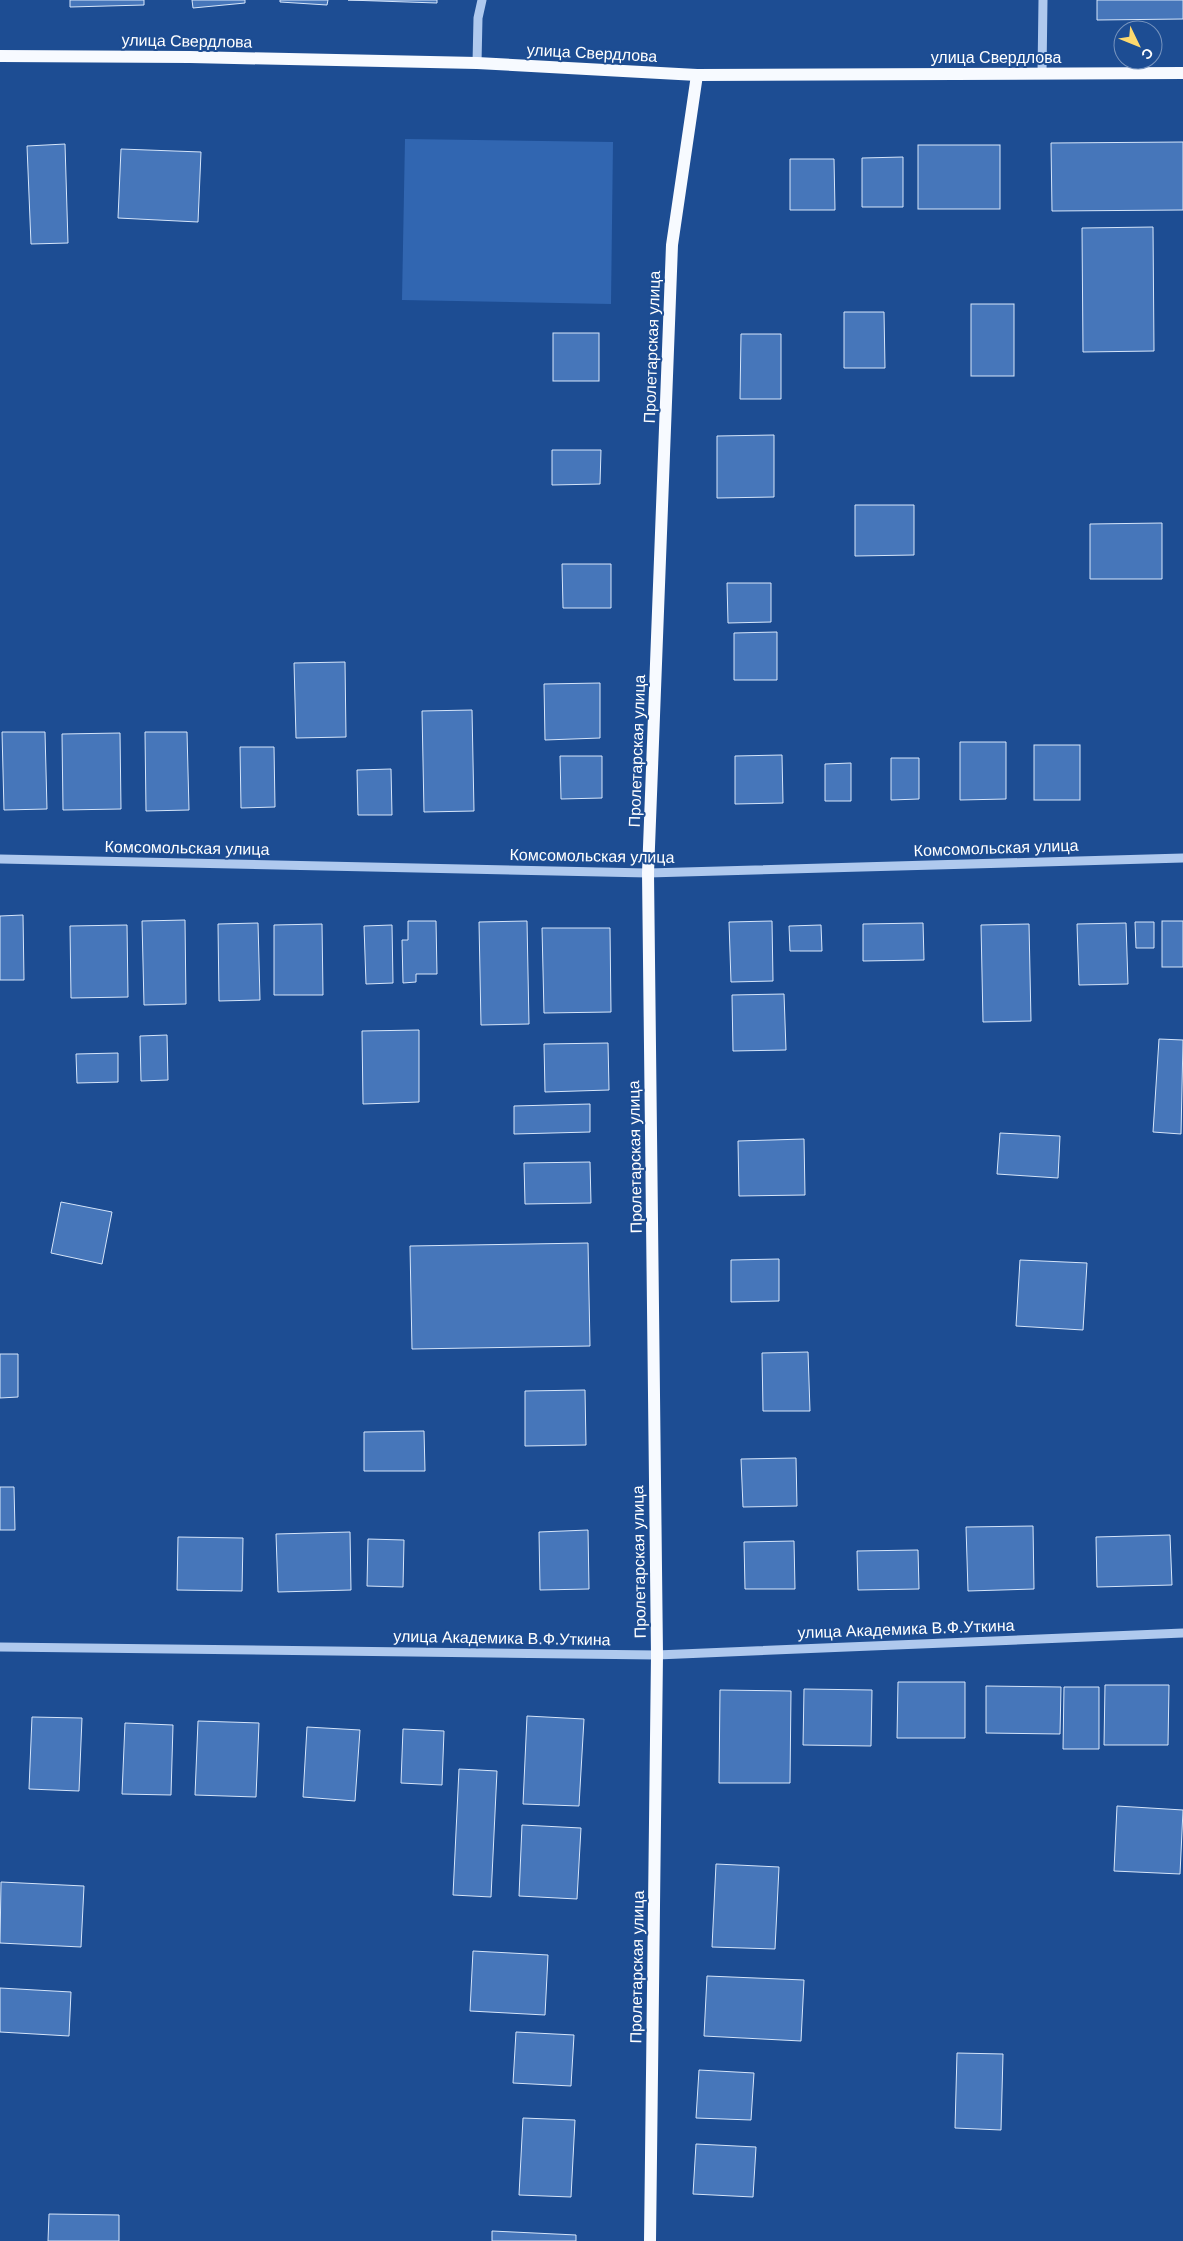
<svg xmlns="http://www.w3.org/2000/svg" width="1183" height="2241" font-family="Arial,sans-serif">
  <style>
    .green { fill: #3166b1 }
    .building { fill: #4676ba; stroke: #d5e5fa }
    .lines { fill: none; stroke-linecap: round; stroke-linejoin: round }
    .minor { stroke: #afc9ee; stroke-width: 9 }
    .major { stroke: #f7faff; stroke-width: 12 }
    .labels { text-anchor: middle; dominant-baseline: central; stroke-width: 4; stroke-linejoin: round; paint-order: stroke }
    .street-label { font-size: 16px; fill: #fff; stroke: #1d4d93 }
  </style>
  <rect width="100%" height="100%" fill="#1d4d93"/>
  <polygon class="green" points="405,139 613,142 611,304 402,300"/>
  <g class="building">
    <polygon points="70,0 144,0 144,5 70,7"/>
    <polygon points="192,0 245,0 245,3 193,8"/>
    <polygon points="280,0 328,0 327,5 280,2"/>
    <polygon points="348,0 437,0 437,3"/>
    <polygon points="1097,0 1183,0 1183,19 1097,20"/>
    <polygon points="1183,142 1183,210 1052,211 1051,143"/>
    <polygon points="65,144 68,243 31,244 27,146"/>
    <rect x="918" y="145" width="82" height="64"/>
    <polygon points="121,149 201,152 198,222 118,218"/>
    <polygon points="903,157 903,207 862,207 862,158"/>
    <polygon points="790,159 834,159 835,210 790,210"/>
    <polygon points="1153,227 1154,351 1083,352 1082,228"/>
    <rect x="971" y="304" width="43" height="72"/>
    <polygon points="844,312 884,312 885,368 844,368"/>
    <rect x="553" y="333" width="46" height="48"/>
    <polygon points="741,334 781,334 781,399 740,399"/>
    <polygon points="774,435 774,497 717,498 717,436"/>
    <polygon points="552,450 601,450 600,484 552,485"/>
    <polygon points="855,505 914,505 914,555 855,556"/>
    <polygon points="1162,523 1162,579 1090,579 1090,524"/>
    <polygon points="562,564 611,564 611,608 563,608"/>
    <polygon points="727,583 771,583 771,622 728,623"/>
    <polygon points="777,632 777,680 734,680 734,633"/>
    <polygon points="345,662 346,737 296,738 294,663"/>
    <polygon points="600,683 600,738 545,740 544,684"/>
    <polygon points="472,710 474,811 424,812 422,711"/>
    <polygon points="2,732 45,732 47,809 4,810"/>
    <polygon points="145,732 187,732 189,810 146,811"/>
    <polygon points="120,733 121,809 63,810 62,734"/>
    <polygon points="960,742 1006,742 1006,799 960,800"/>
    <rect x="1034" y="745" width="46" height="55"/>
    <polygon points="240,747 274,747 275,807 241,808"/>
    <polygon points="782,755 783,803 735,804 735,756"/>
    <polygon points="560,756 602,756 602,798 561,799"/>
    <polygon points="891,758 919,758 919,799 891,800"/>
    <polygon points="851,763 851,801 825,801 825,764"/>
    <polygon points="391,769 392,815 358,815 357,770"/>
    <polygon points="23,915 24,980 0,980 0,916"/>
    <polygon points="185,920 186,1004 144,1005 142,921"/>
    <polygon points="408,921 436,921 437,974 416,974 416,982 403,983 402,940 408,940"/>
    <polygon points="527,921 529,1024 481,1025 479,922"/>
    <polygon points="772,921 773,981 731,982 729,922"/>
    <rect x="1162" y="921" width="21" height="46"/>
    <polygon points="1135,922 1154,922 1154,948 1136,948"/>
    <polygon points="258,923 260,1000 219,1001 218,924"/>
    <polygon points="923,923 924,960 863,961 863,924"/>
    <polygon points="1126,923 1128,984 1079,985 1077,924"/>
    <polygon points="322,924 323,995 274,995 274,925"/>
    <polygon points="1029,924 1031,1021 983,1022 981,925"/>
    <polygon points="127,925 128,997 71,998 70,926"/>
    <polygon points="392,925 393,983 366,984 364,926"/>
    <polygon points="821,925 822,951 790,951 789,926"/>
    <polygon points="542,928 610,928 611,1012 544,1013"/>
    <polygon points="784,994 786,1050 733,1051 732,995"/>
    <polygon points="419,1030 419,1102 363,1104 362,1031"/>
    <polygon points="167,1035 168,1080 141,1081 140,1036"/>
    <polygon points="1159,1039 1183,1040 1181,1134 1153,1132"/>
    <polygon points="608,1043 609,1090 545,1092 544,1044"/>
    <polygon points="118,1053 118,1082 77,1083 76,1054"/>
    <polygon points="590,1104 590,1132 514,1134 514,1106"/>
    <polygon points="1000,1133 1060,1136 1058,1178 997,1174"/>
    <polygon points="804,1139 805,1195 739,1196 738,1141"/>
    <polygon points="590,1162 591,1203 525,1204 524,1163"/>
    <polygon points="61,1202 112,1212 102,1264 51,1253"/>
    <polygon points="588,1243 590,1346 412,1349 410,1246"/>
    <polygon points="779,1259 779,1301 731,1302 731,1260"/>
    <polygon points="1020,1260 1087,1263 1083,1330 1016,1326"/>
    <polygon points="808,1352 810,1411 763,1411 762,1353"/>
    <polygon points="0,1354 18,1354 18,1397 0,1398"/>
    <polygon points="585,1390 586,1445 525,1446 525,1391"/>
    <polygon points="424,1431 425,1471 364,1471 364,1432"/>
    <polygon points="796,1458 797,1506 743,1507 741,1459"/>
    <polygon points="0,1487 14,1487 15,1530 0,1530"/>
    <polygon points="1033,1526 1034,1589 968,1591 966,1527"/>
    <polygon points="588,1530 589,1589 540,1590 539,1532"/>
    <polygon points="350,1532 351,1590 278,1592 276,1534"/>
    <polygon points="1170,1535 1172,1585 1097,1587 1096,1537"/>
    <polygon points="178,1537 243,1538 242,1591 177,1590"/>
    <polygon points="368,1539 404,1540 403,1587 367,1586"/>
    <polygon points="794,1541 795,1589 745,1589 744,1542"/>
    <polygon points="918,1550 919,1589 858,1590 857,1551"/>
    <polygon points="898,1682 965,1682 965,1738 897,1738"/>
    <polygon points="1105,1685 1169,1685 1168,1745 1104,1745"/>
    <polygon points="986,1686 1061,1687 1060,1734 986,1733"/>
    <polygon points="1064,1687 1099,1687 1099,1749 1063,1749"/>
    <polygon points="804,1689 872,1690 871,1746 803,1745"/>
    <polygon points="720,1690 791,1691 790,1783 719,1783"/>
    <polygon points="527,1716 584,1719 579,1806 523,1804"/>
    <polygon points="32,1717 82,1718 79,1791 29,1789"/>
    <polygon points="198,1721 259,1723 256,1797 195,1795"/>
    <polygon points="125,1723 173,1725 171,1795 122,1794"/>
    <polygon points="307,1727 360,1730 355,1801 303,1797"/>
    <polygon points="403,1729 444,1731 442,1785 401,1783"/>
    <polygon points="459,1769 497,1771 491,1897 453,1895"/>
    <polygon points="1117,1806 1183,1810 1180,1874 1114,1871"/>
    <polygon points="522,1825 581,1828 577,1899 519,1896"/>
    <polygon points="716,1864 779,1867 775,1949 712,1947"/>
    <polygon points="1,1882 84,1886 81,1947 0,1943"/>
    <polygon points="473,1951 548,1955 545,2015 470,2011"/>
    <polygon points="707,1976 804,1980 801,2041 704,2036"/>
    <polygon points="0,1988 71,1992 69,2036 0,2032"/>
    <polygon points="516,2032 574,2035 571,2086 513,2083"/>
    <polygon points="957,2053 1003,2054 1001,2130 955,2128"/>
    <polygon points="699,2070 754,2073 751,2120 696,2118"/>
    <polygon points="523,2118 575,2120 571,2197 519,2195"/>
    <polygon points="696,2144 756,2147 753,2197 693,2194"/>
    <polygon points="49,2214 119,2215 119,2241 48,2241"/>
    <polygon points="492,2231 576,2235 576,2241 492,2241"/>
  </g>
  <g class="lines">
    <g class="minor">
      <polyline points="477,63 478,18 482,0"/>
      <polyline points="1042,73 1043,0"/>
      <polyline points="0,859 648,873 1183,858"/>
      <polyline points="0,1647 657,1655 1183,1633"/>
    </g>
    <g class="major">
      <polyline points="0,56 190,57 477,63 697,75 1183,73"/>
      <polyline points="650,2241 657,1655 648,873 672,245 697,75"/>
    </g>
  </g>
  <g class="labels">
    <g class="street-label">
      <text transform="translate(187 41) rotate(1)">улица Свердлова</text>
      <text transform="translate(592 53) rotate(3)">улица Свердлова</text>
      <text x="996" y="57">улица Свердлова</text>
      <text transform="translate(652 347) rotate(-88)">Пролетарская улица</text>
      <text transform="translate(637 751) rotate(-88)">Пролетарская улица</text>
      <text transform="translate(187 848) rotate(1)">Комсомольская улица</text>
      <text transform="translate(996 848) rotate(-2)">Комсомольская улица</text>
      <text transform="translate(592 856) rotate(1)">Комсомольская улица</text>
      <text transform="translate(635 1157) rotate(-91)">Пролетарская улица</text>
      <text transform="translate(639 1562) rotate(-91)">Пролетарская улица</text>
      <text transform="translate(906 1629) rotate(-2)">улица Академика В.Ф.Уткина</text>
      <text transform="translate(502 1638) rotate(1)">улица Академика В.Ф.Уткина</text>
      <text transform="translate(637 1967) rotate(-89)">Пролетарская улица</text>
    </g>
  </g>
  <g transform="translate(1138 45) rotate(133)"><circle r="24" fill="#1d4d93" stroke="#7794be"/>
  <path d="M0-4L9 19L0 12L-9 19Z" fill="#fdd96e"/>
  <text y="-8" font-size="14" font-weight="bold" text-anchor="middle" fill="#ffffff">С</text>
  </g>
</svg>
